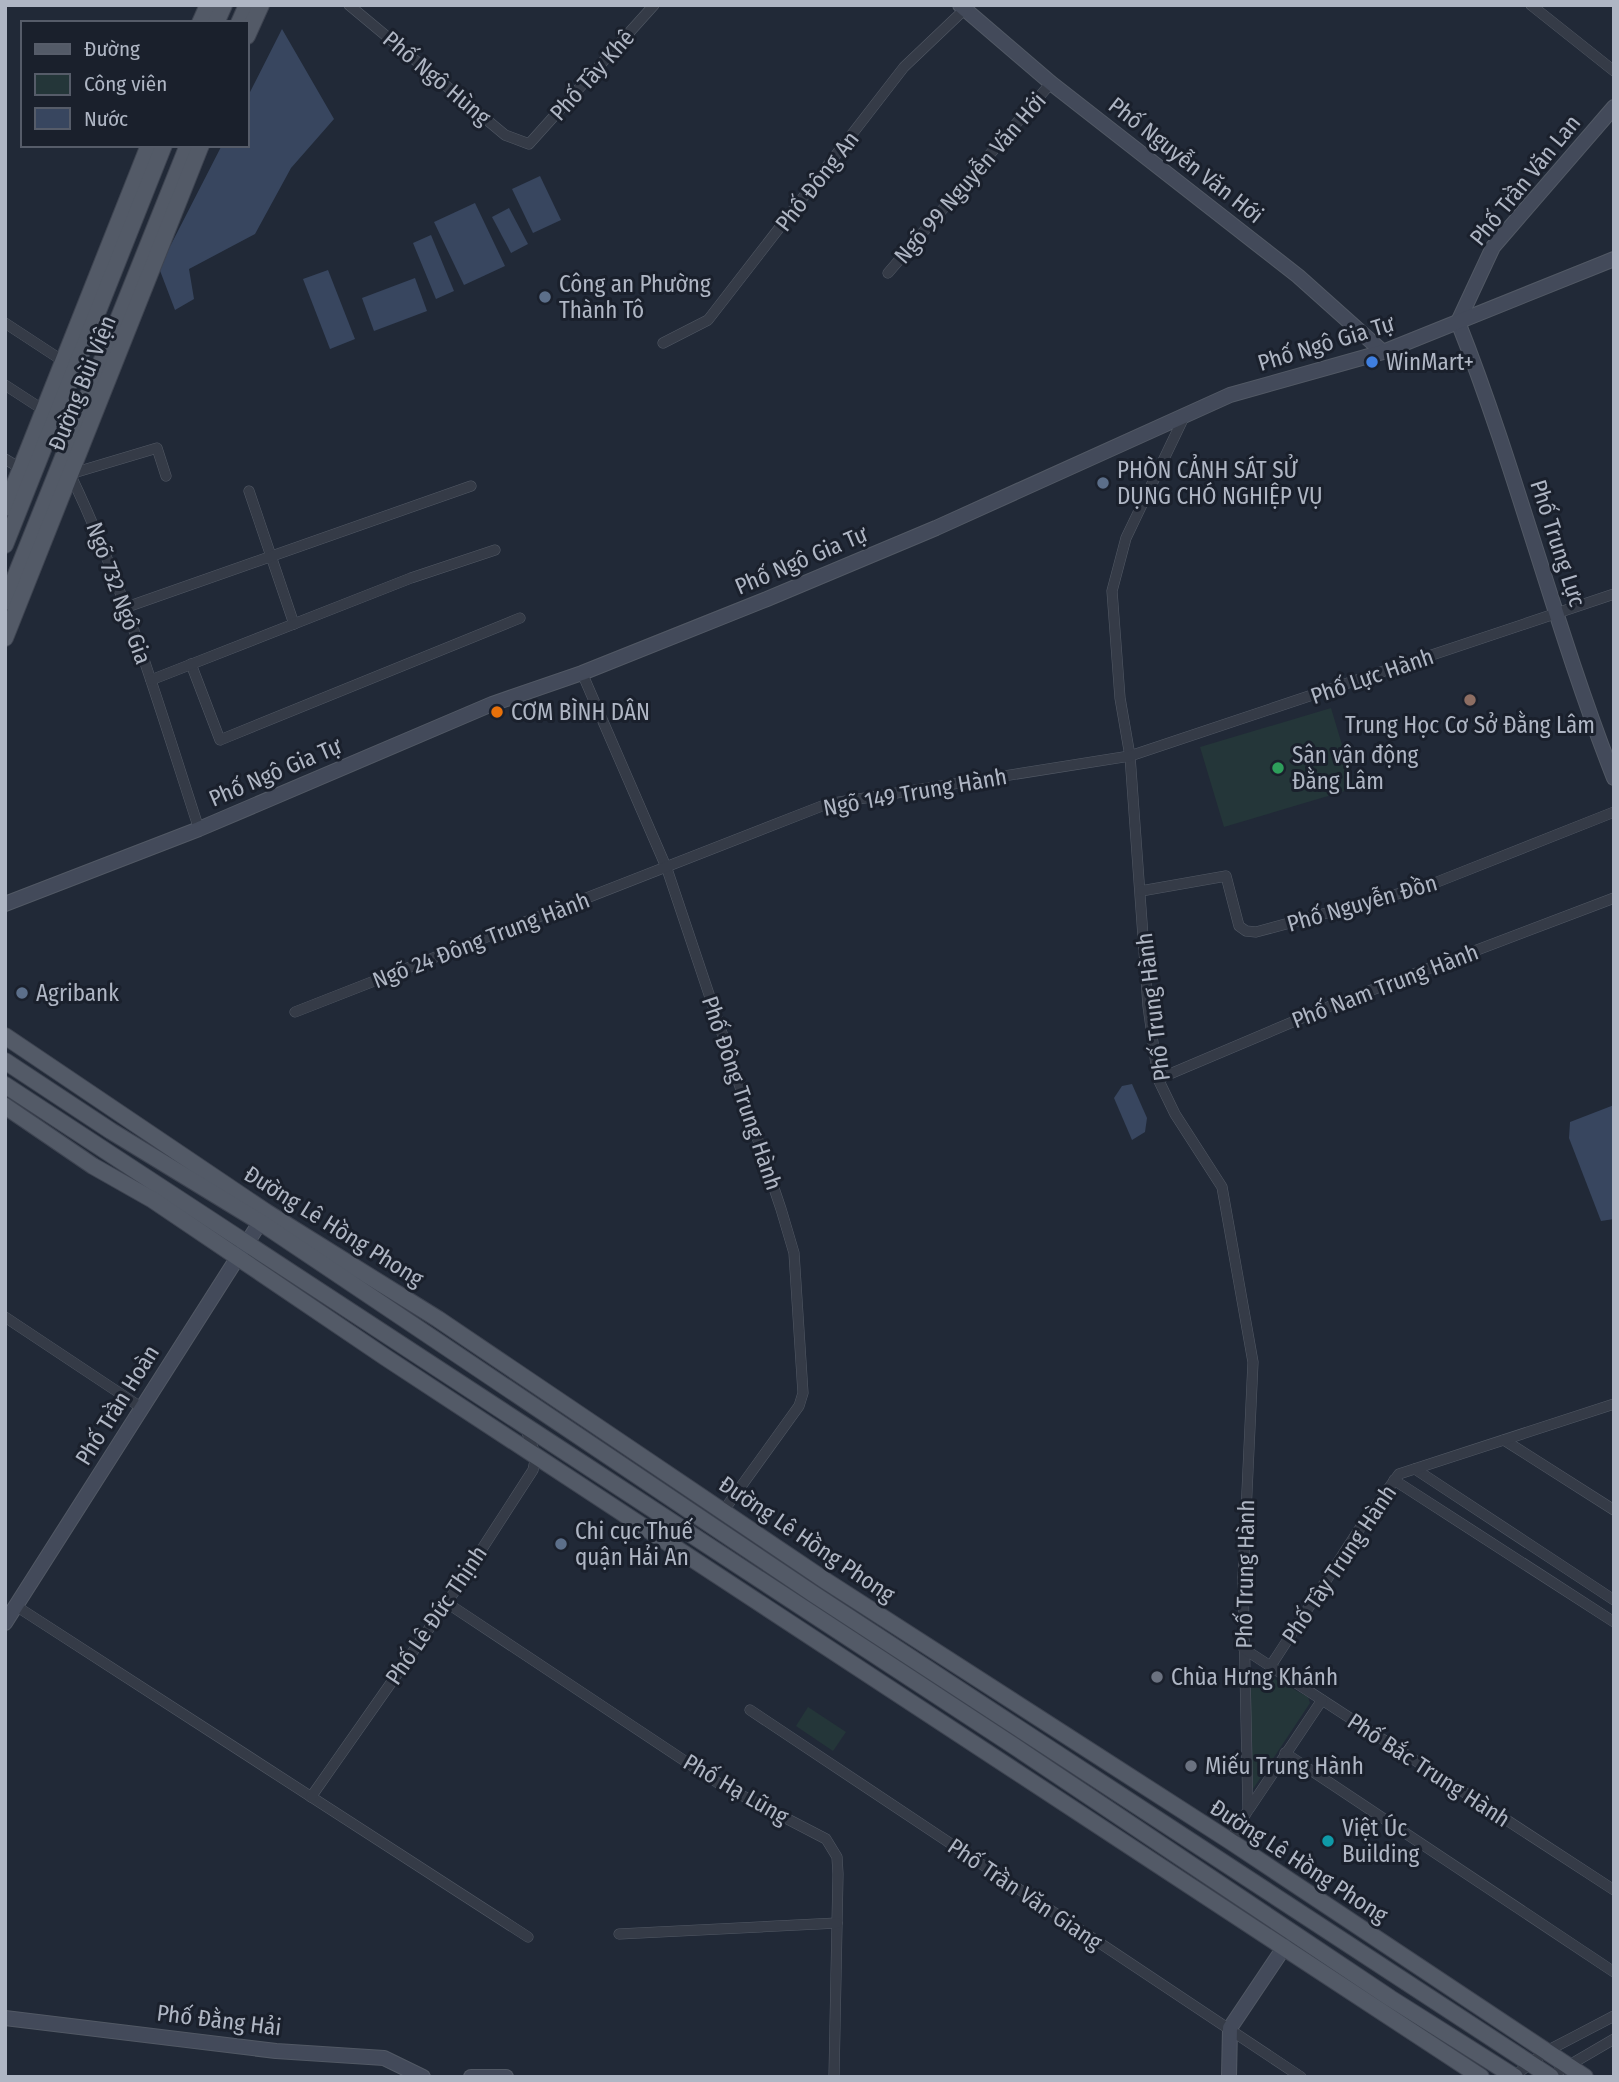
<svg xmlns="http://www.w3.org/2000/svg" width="1619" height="2082" font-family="'Fira Sans Condensed',sans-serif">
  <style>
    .green { fill: #243639 }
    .water { fill: #38465f }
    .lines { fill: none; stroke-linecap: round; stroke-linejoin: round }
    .street-casing { stroke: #525965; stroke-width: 11 }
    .secondary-casing { stroke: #525965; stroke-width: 16 }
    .primary-casing { stroke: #3e4451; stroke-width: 18 }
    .street { stroke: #353b47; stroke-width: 10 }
    .secondary { stroke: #434a5a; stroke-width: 14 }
    .primary { stroke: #535a67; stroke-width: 16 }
    .service-dot { fill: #5c6f8a; stroke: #1a202c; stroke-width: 2.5 }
    .shop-dot { fill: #3f7fe0; stroke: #1a202c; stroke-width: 2.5 }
    .education-dot { fill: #8d6e63; stroke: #1a202c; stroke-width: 2.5 }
    .food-dot { fill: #e8710a; stroke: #1a202c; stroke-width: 2.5 }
    .leisure-dot { fill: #2e9e5b; stroke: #1a202c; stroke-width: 2.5 }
    .worship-dot { fill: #6b7280; stroke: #1a202c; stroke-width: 2.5 }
    .culture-dot { fill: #0f9aa8; stroke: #1a202c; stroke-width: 2.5 }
    .labels { text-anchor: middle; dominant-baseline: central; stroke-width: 6; stroke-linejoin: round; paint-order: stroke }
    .street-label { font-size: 23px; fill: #afb6c4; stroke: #1a202c }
    .poi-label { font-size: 23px; fill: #afb6c4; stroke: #1a202c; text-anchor: start }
  </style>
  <rect width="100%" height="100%" fill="#212937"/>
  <g class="green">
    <polygon points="1331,708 1355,788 1224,827 1200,747"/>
    <polygon points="1251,1669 1256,1669 1308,1697 1310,1703 1253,1789 1247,1671"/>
    <polygon points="808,1707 846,1732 833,1751 796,1726"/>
  </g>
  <g class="water">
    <polygon points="282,29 334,119 291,168 255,234 189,269 194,299 175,310 159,268 222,145 247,145 247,98"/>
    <polygon points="540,176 561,220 533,233 512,189"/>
    <polygon points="475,203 505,266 464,285 434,222"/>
    <polygon points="509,208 528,244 511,253 492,217"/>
    <polygon points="431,235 454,291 436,299 413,243"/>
    <polygon points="328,270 355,339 330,349 303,279"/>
    <polygon points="415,278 427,311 374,331 362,298"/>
    <polygon points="1132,1084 1147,1118 1145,1132 1132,1140 1114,1098 1122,1086"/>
    <polygon points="1614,1105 1614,1219 1601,1221 1569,1138 1570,1122"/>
  </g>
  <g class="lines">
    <g class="street-casing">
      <g id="street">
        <polyline points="349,5 505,135 529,144 654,5"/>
        <polyline points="1531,5 1614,71"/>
        <polyline points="888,273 1051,83"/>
        <polyline points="5,323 63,361"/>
        <polyline points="663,343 708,320 904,67 965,9"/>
        <polyline points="5,385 42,409"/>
        <polyline points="1184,417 1126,538 1112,591 1120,698 1130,756 1148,1006 1158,1079 1175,1114 1222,1187 1253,1362 1243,1578 1248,1810 1230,1841"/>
        <polyline points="5,459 20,468"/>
        <path d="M 166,476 L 157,448 L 70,474 C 125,588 160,709 199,829"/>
        <polyline points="249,491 294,624"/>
        <polyline points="127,607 471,486"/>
        <polyline points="191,664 220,740 520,618"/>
        <polyline points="582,673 667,869 781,1209 794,1253 803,1393 799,1406 724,1510"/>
        <polyline points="151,680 411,578 495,550"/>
        <polyline points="1141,891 1226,876 1239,926 1246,931 1256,932 1427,886 1614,812"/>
        <polyline points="295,1012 827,804 1130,756 1614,594"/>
        <polyline points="1158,1079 1335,1004 1614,898"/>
        <polyline points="5,1317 142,1408"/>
        <polyline points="1504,1440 1614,1510"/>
        <polyline points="1415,1469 1614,1600"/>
        <polyline points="1394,1480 1614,1622"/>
        <polyline points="447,1603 718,1783 826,1839 837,1857 838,1874 834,2077"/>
        <polyline points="16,1606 528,1937"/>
        <polyline points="1244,1649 1614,1890"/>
        <polyline points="1270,1667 1362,1525 1399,1474 1614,1404"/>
        <polyline points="750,1710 1301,2077"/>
        <polyline points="1285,1753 1614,1972"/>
        <polyline points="311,1797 447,1603 533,1470 536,1456 525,1427"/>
        <polyline points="1249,1809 1322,1700"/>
        <polyline points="619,1934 837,1923"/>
        <polyline points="1513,2077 1545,2052 1614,2016"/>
        <polyline points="1549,2077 1614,2039"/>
      </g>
    </g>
    <g class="secondary-casing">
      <g id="secondary">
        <polyline points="960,5 1051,83 1298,276 1383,352"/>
        <path d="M 1614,107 L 1493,247 L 1458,322 C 1517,471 1555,628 1614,778"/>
        <polyline points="5,904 199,829 492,704 582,673 767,599 936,528 1230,395 1383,352 1614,259"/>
        <polyline points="5,1623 266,1213"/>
        <polyline points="5,2018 276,2051 384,2058 423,2077"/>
        <polyline points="471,2077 506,2077"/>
        <polyline points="1229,2077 1230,2028 1285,1946"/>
      </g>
    </g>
    <g class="primary-casing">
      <g id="primary">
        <polyline points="200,23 208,5"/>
        <polyline points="216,23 224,5"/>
        <polyline points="239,23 247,5"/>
        <polyline points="247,36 261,5"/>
        <polyline points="5,508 149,145"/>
        <polyline points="5,545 164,145"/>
        <polyline points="5,602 188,145"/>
        <polyline points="5,638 201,145"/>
        <polyline points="5,1036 266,1212 438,1319 826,1581 1230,1841 1585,2077"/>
        <polyline points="5,1061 111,1131 260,1222 815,1595 1551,2077"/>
        <polyline points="5,1085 1014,1746 1390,1998 1515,2077"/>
        <polyline points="5,1106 93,1166 153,1200 385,1357 1481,2077"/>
      </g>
    </g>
    <use href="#street" class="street"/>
    <use href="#secondary" class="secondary"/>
    <use href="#primary" class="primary"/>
  </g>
  <g class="service-dot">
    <circle cx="545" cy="297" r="7"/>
    <circle cx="1103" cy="483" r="7"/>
    <circle cx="22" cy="993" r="7"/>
    <circle cx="561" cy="1544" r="7"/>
  </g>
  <circle class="shop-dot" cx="1372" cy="362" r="7"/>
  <circle class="education-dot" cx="1470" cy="700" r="7"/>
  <circle class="food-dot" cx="497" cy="712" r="7"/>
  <circle class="leisure-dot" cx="1278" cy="768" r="7"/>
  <g class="worship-dot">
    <circle cx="1157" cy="1677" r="7"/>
    <circle cx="1191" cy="1766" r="7"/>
  </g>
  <circle class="culture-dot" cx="1328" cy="1841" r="7"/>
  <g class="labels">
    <g class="street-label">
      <text transform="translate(592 75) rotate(-48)">Phố Tây Khê</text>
      <text transform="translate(437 78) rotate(40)">Phố Ngô Hùng</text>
      <text transform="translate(1186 160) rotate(38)">Phố Nguyễn Văn Hới</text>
      <text transform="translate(970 178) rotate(-49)">Ngõ 99 Nguyễn Văn Hới</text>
      <text transform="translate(1525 180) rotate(-51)">Phố Trần Văn Lan</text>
      <text transform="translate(817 181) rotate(-52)">Phố Đông An</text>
      <text transform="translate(1326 343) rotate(-17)">Phố Ngô Gia Tự</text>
      <text transform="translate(82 383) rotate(-68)">Đường Bùi Viện</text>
      <text transform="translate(1558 543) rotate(72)">Phố Trung Lực</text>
      <text transform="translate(801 560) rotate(-23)">Phố Ngô Gia Tự</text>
      <text transform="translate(119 593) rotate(70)">Ngõ 732 Ngô Gia</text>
      <text transform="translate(1372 676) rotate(-19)">Phố Lực Hành</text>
      <text transform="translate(275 772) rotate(-23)">Phố Ngô Gia Tự</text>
      <text transform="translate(915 792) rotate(-10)">Ngõ 149 Trung Hành</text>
      <text transform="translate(1362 903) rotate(-16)">Phố Nguyễn Đồn</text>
      <text transform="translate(481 940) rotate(-21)">Ngõ 24 Đông Trung Hành</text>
      <text transform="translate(1385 986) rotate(-21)">Phố Nam Trung Hành</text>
      <text transform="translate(1153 1007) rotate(-97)">Phố Trung Hành</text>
      <text transform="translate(742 1093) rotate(71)">Phố Đông Trung Hành</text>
      <text transform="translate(334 1226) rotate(32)">Đường Lê Hồng Phong</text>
      <text transform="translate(117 1405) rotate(-58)">Phố Trần Hoàn</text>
      <text transform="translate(807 1539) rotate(34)">Đường Lê Hồng Phong</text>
      <text transform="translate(1339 1564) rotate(-56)">Phố Tây Trung Hành</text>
      <text transform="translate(1245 1574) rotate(-89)">Phố Trung Hành</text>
      <text transform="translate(436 1615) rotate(-56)">Phố Lê Đức Thịnh</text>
      <text transform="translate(1429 1770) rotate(33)">Phố Bắc Trung Hành</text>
      <text transform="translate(736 1789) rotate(30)">Phố Hạ Lũng</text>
      <text transform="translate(1299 1861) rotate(33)">Đường Lê Hồng Phong</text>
      <text transform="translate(1025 1894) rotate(34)">Phố Trần Văn Giang</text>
      <text transform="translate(219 2020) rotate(7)">Phố Đằng Hải</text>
    </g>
    <g class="poi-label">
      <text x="559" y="284">Công an Phường<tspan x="559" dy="26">Thành Tô</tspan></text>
      <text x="1386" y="362">WinMart+</text>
      <text x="1117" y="470">PHÒN CẢNH SÁT SỬ<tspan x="1117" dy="26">DỤNG CHÓ NGHIỆP VỤ</tspan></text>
      <text x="511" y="712">CƠM BÌNH DÂN</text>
      <text x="1470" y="725" text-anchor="middle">Trung Học Cơ Sở Đằng Lâm</text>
      <text x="1292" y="755">Sân vận động<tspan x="1292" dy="26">Đằng Lâm</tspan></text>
      <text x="36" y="993">Agribank</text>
      <text x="575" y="1531">Chi cục Thuế<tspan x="575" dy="26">quận Hải An</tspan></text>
      <text x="1171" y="1677">Chùa Hưng Khánh</text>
      <text x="1205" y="1766">Miếu Trung Hành</text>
      <text x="1342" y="1828">Việt Úc<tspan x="1342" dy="26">Building</tspan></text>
    </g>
  </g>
  <rect width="1619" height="2082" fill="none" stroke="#afb6c4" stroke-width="14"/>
  <rect x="21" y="21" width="228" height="126" fill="#1a202c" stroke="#565c69" stroke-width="2"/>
  <rect x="35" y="44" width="35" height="10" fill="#535a67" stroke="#565c69" stroke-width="2"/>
  <text x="84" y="56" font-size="21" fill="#afb6c4">Đường</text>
  <rect x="35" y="74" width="35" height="21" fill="#243639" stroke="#565c69" stroke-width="2"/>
  <text x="84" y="91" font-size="21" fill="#afb6c4">Công viên</text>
  <rect x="35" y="108" width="35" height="21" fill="#38465f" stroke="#565c69" stroke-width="2"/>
  <text x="84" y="126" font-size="21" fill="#afb6c4">Nước</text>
</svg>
